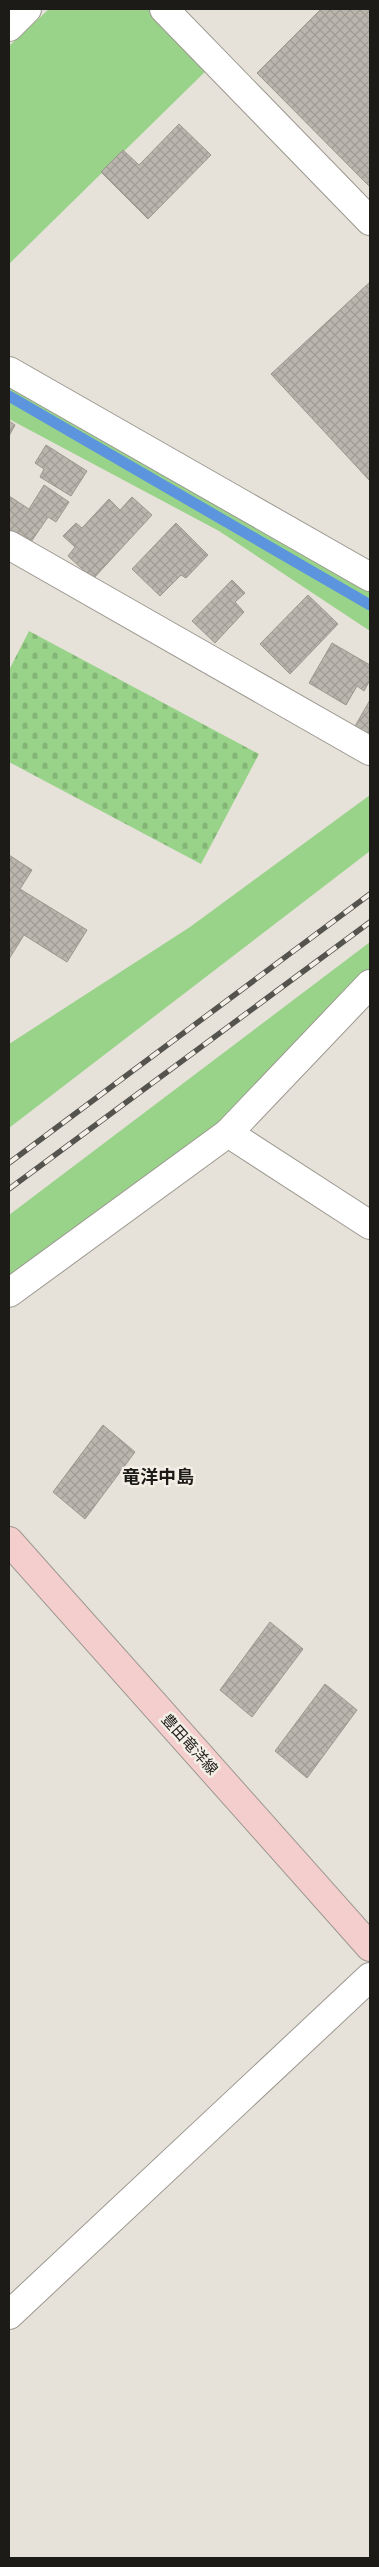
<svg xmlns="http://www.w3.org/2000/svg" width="379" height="2567" font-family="Poppins,'Noto Sans JP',sans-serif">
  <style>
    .grass { fill: #99d38a }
    .cemetery { fill: url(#cemetery-stones) }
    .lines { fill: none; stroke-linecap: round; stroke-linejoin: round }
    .stream { stroke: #5c95dd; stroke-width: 11 }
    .building { fill: url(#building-cross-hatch); stroke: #9c9890 }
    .minor-casing { stroke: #9c9890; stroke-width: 30 }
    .secondary-casing { stroke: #9c9890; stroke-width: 30 }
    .minor { stroke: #fff; stroke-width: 28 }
    .secondary { stroke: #f4cecd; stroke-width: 28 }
    .rail-casing { stroke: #55534e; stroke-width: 5.5 }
    .rail { stroke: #f3efe6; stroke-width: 4; stroke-dasharray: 11; stroke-linecap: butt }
    .labels { text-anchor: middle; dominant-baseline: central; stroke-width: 5; stroke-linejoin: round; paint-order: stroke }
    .street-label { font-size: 15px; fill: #1d1b18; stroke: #f3efe6 }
    .quarter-label { font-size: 18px; font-weight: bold; fill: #1d1b18; stroke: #f3efe6 }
  </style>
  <defs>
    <pattern id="cemetery-stones" width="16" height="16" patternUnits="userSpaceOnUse" patternTransform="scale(1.25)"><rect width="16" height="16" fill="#99d38a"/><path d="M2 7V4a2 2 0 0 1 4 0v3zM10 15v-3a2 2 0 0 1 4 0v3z" fill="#83b576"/></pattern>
    <pattern id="building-cross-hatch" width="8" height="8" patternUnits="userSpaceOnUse" patternTransform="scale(1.25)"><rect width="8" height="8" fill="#bab6ae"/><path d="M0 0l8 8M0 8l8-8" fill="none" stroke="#9f9c95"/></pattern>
  </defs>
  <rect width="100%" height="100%" fill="#e6e2d9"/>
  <g class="grass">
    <polygon points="49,9 164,9 215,62 9,264 9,46"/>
    <polygon points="9,371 370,582 370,631 219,531 9,419"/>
    <polygon points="370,795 370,851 9,1128 9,1044 190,927"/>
    <polygon points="370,942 370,983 228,1133 9,1293 9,1215"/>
  </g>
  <polygon class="cemetery" points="29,631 259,754 201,864 9,762 9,670"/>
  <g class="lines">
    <polyline class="stream" points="9,396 370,605"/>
  </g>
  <g class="building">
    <polygon points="321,9 370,9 370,187 257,73"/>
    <polygon points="179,124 211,155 148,219 101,172 123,150 139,165"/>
    <polygon points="370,282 370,481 271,374"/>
    <polygon points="9,421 15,425 9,436"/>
    <polygon points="46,445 87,471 71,496 40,477 44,469 35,463"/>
    <polygon points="44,485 69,502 56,522 48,517 31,542 19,534 15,537 9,533 9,496 29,509"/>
    <polygon points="132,497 152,515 93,579 68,556 75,547 63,536 76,523 82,528 109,499 120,510"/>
    <polygon points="176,523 208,555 186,578 181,575 160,596 132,569"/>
    <polygon points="232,580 245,593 235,602 244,612 215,643 192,621"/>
    <polygon points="308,595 338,624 290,674 260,644"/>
    <polygon points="332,643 370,665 370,680 364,691 357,686 346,705 309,683"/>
    <polygon points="370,700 370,737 354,728"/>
    <polygon points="9,855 32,870 20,889 87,930 67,962 24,935 9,959"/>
    <polygon points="103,1425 135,1452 85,1519 53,1492"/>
    <polygon points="270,1622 303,1649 252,1717 220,1690"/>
    <polygon points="325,1684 357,1710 307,1778 275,1751"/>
  </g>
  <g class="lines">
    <g class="minor-casing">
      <g id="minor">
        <polyline points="164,9 370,221"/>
        <polyline points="9,27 27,9"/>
        <polyline points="9,371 370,577"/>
        <polyline points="9,545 370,751"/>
        <polyline points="228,1133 370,1225"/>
        <polyline points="9,1293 228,1133 370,984"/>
        <polyline points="9,2315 370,1977"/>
      </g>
    </g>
    <g class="secondary-casing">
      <polyline id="secondary" points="9,1541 370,1947"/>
    </g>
    <use href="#minor" class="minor"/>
    <use href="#secondary" class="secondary"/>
    <g class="rail-casing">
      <g id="rail">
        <polyline points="9,1163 370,894"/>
        <polyline points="9,1189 370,922"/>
      </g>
    </g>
    <use href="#rail" class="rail"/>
  </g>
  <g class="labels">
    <g class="street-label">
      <text transform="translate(190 1744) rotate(48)">豊田竜洋線</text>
    </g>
    <g class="quarter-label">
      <text x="158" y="1476">竜洋中島</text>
    </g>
  </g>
  <rect width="379" height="2567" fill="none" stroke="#1d1b18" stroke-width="20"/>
</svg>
